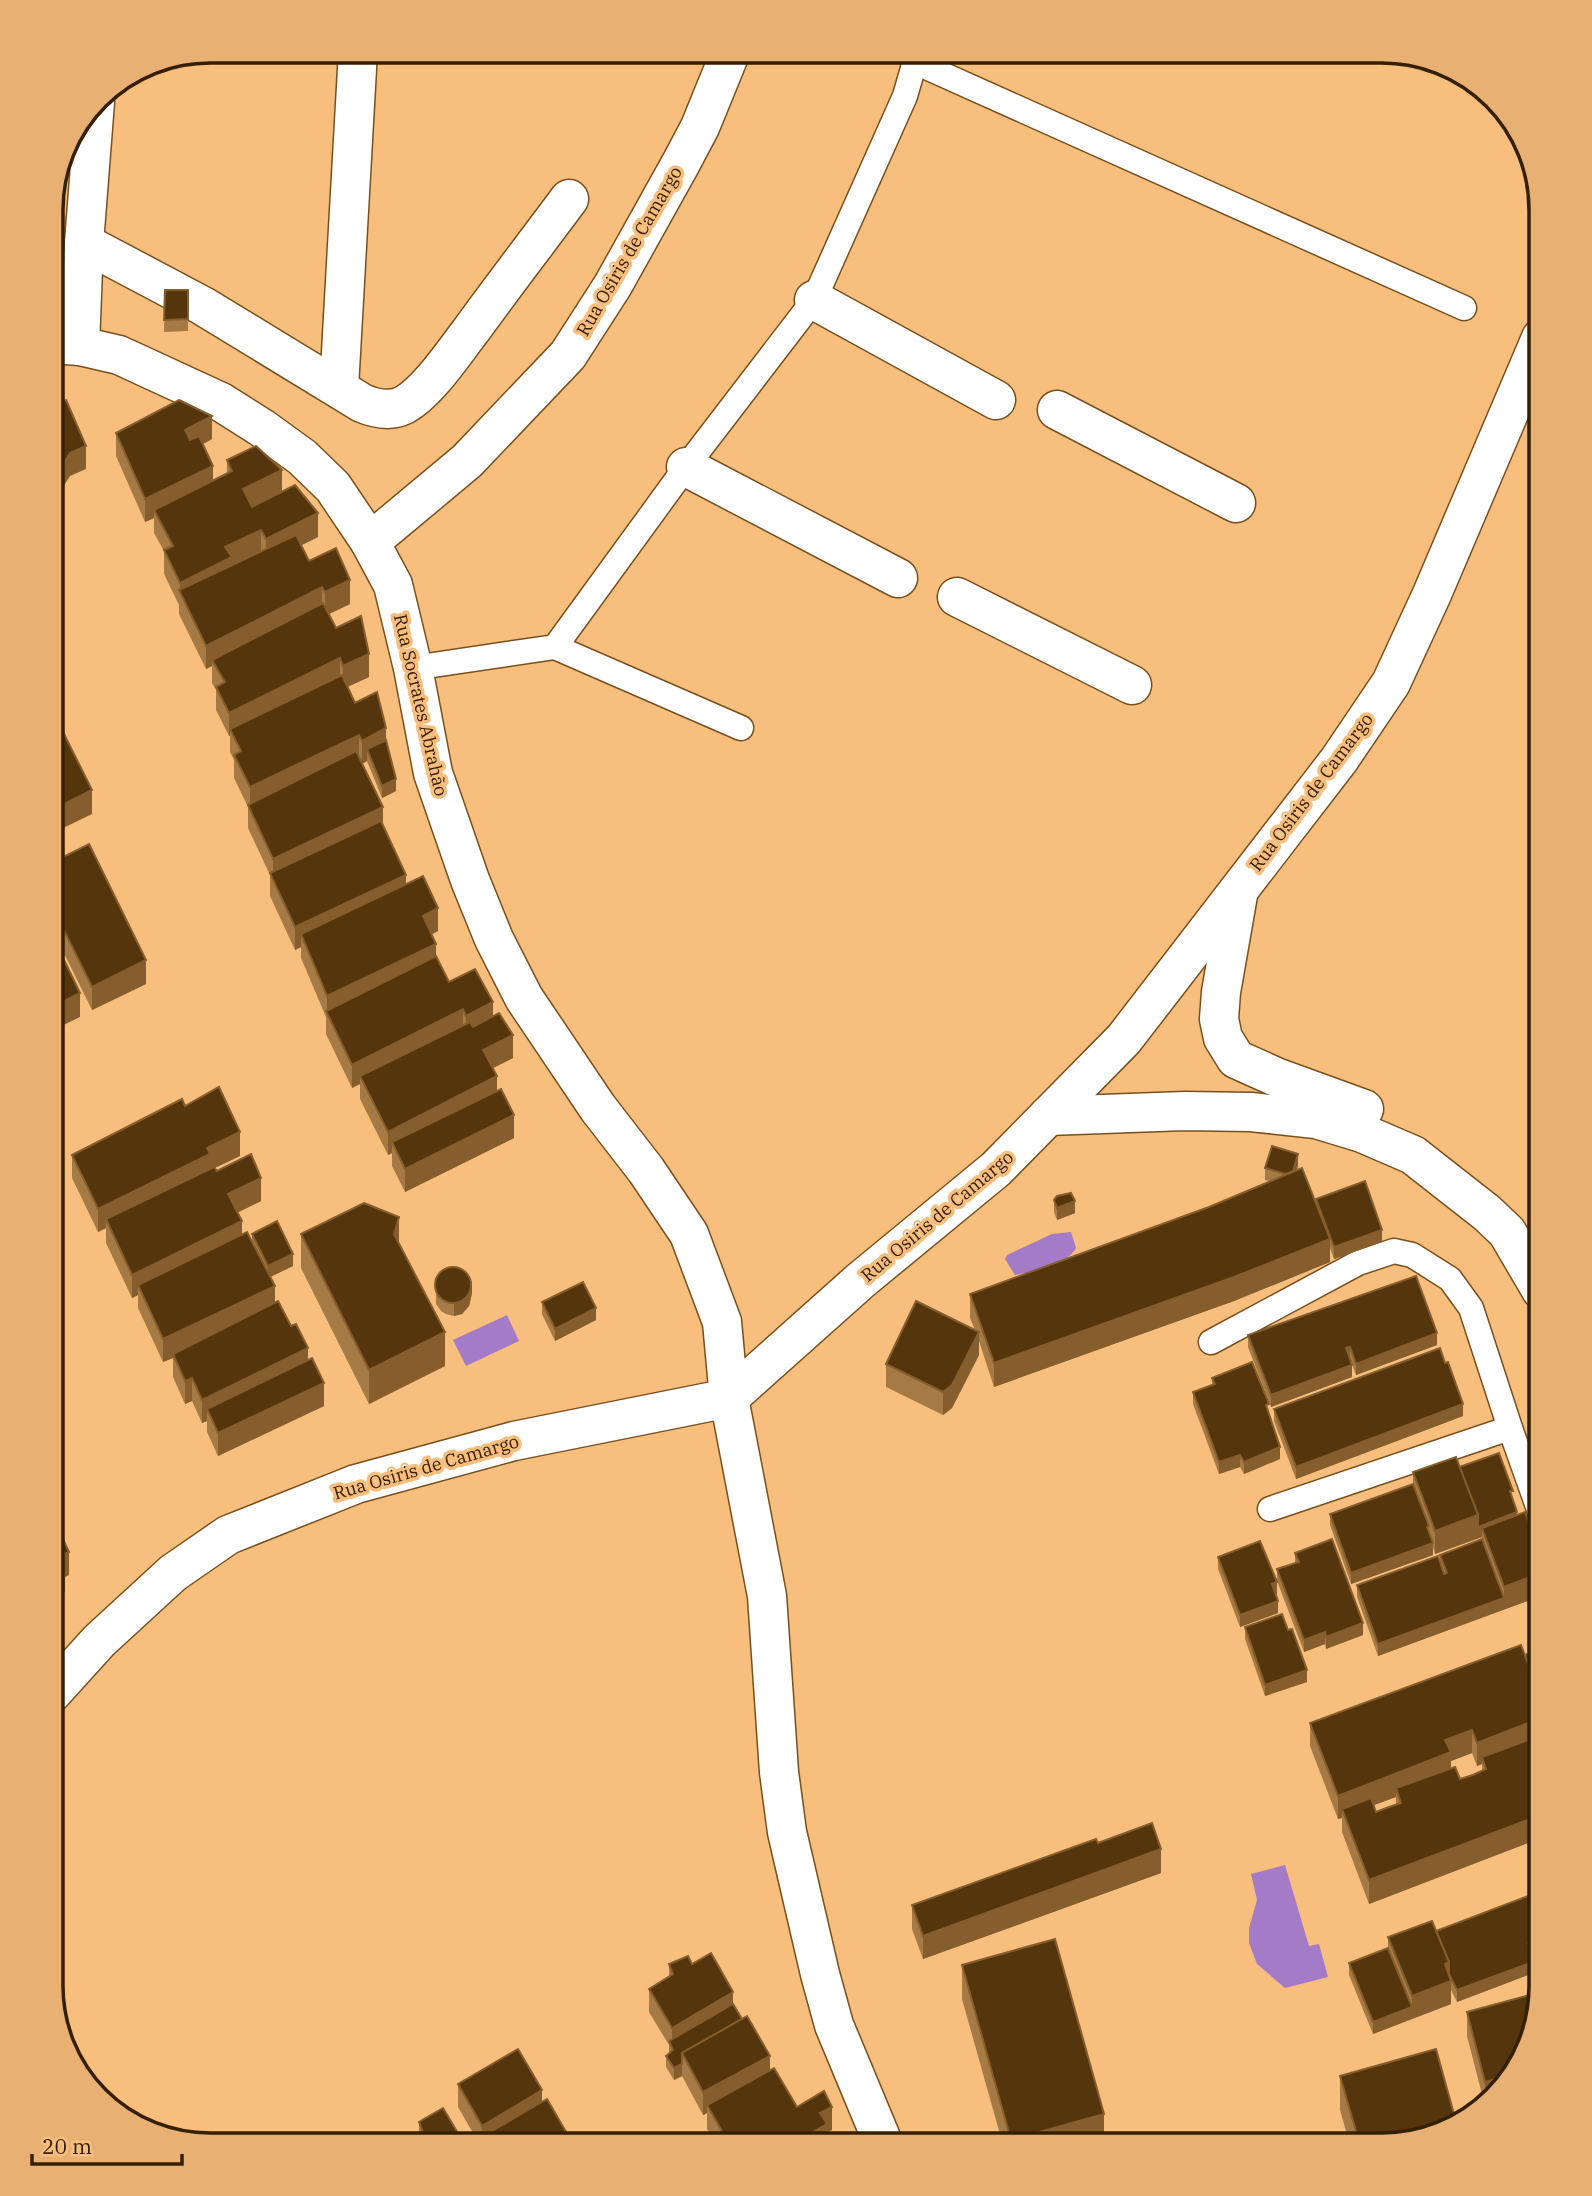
<svg xmlns="http://www.w3.org/2000/svg" width="1592" height="2196" font-family="'IBM Plex Serif',serif">
  <style>
    .water { fill: #a47bc6 }
    .lines { fill: none; stroke-linecap: round; stroke-linejoin: round }
    .service-casing { stroke: #78501d; stroke-width: 27 }
    .minor-casing { stroke: #78501d; stroke-width: 41 }
    .service { stroke: #fff; stroke-width: 24 }
    .minor { stroke: #fff; stroke-width: 38 }
    .wall { fill: #a67a44; fill-rule: evenodd }
    .shaded-wall { fill: #865e2d }
    .building { fill: #55350b; stroke: #865e2d; stroke-width: 2 }
    .labels { text-anchor: middle; dominant-baseline: central; stroke-width: 7; stroke-linejoin: round; paint-order: stroke }
    .street-label { font-size: 18px; fill: #362004; stroke: #f8be7d }
    .rim { fill: none; stroke: #362004; stroke-width: 3.5 }
  </style>
  <rect width="100%" height="100%" fill="#f8be7d"/>
  <g class="water">
    <path d="M 1071,1232 L 1076,1248 C 1066,1266 1035,1271 1015,1275 L 1005,1259 L 1007,1255 L 1052,1234 Z"/>
    <polygon points="507,1315 519,1341 466,1366 453,1340"/>
    <polygon points="1285,1865 1309,1946 1319,1944 1328,1977 1285,1988 1257,1964 1249,1943 1249,1928 1257,1900 1251,1874"/>
  </g>
  <g class="lines">
    <g class="service-casing">
      <g id="service">
        <polyline points="915,62 1464,308"/>
        <polyline points="555,647 741,728"/>
        <polyline points="413,668 555,647 686,467 814,300 905,96 918,51"/>
        <polyline points="1211,1342 1358,1263 1394,1251 1412,1255 1450,1279 1471,1308 1510,1428 1541,1515"/>
        <polyline points="1270,1509 1510,1428"/>
      </g>
    </g>
    <g class="minor-casing">
      <g id="minor">
        <path d="M 84,243 L 203,306 L 362,403 C 376,409 390,412 404,405 C 428,392 455,351 472,329 C 504,285 537,242 569,199"/>
        <polyline points="814,300 996,400"/>
        <polyline points="51,344 80,346 119,355 221,402 262,428 302,457 333,487 370,542 393,585 413,668 433,773 470,880 494,939 524,998 598,1108 646,1170 689,1234 722,1322 729,1398 767,1596 779,1772 787,1832 820,1974 834,2025 884,2145"/>
        <polyline points="80,346 84,243 95,102"/>
        <polyline points="339,388 358,51"/>
        <polyline points="1057,410 1236,503"/>
        <polyline points="686,467 898,578"/>
        <polyline points="370,542 467,461 568,355 613,285 681,163 700,127 731,51"/>
        <polyline points="957,597 1132,685"/>
        <polyline points="1238,895 1221,992 1219,1019 1223,1038 1236,1059 1276,1077 1364,1109"/>
        <polyline points="1048,1116 1185,1111 1251,1112 1316,1119 1362,1133 1413,1155 1487,1213 1507,1232 1541,1290"/>
        <polyline points="51,1694 99,1641 173,1573 228,1535 356,1484 514,1441 729,1398 860,1281 996,1169 1124,1039 1339,760 1391,683 1432,594 1541,338"/>
      </g>
    </g>
    <use href="#service" class="service"/>
    <use href="#minor" class="minor"/>
  </g>
  <g class="wall">
    <polygon points="165,290 188,290 188,331 164,332"/>
    <polygon points="116,433 212,439 203,444 213,481 227,474 227,460 282,492 318,537 301,545 309,561 350,604 328,614 336,628 369,677 347,687 355,703 386,740 396,791 382,798 367,761 362,764 383,824 406,884 438,931 432,934 436,956 449,982 493,1016 513,1058 493,1068 497,1091 514,1138 405,1192 392,1166 392,1153 388,1155 360,1099 360,1084 352,1088 326,1034 326,1017 301,958 301,947 295,950 270,896 270,875 248,828 248,807 234,778 234,760 230,752 230,736 229,736 216,710 216,690 212,683 212,666 206,669 179,614 179,605 164,574 164,551 154,533 154,518 145,522 116,456"/>
    <polygon points="51,863 146,984 92,1010 51,927"/>
    <polygon points="185,1106 240,1156 215,1168 217,1171 261,1201 237,1213 242,1235 252,1241 252,1234 293,1266 270,1277 275,1303 308,1360 324,1406 218,1456 207,1432 207,1421 202,1423 192,1401 185,1404 173,1377 173,1358 163,1362 138,1308 138,1295 132,1298 106,1243 106,1228 98,1232 72,1178 72,1155"/>
    <polygon points="1298,1166 1297,1170 1316,1204 1316,1199 1382,1242 1334,1259 1330,1248 1330,1262 1234,1301 994,1387 979,1341 979,1355 952,1408 943,1415 886,1387 886,1364 975,1330 970,1318 970,1294 1209,1207 1270,1181 1265,1180 1265,1168"/>
    <polygon points="1054,1200 1075,1213 1057,1220 1054,1212"/>
    <polygon points="301,1234 399,1243 445,1366 369,1404 301,1268"/>
    <polygon points="436,1279 472,1293 469,1306 462,1314 454,1316 446,1314 441,1311 436,1304"/>
    <polygon points="542,1302 596,1320 555,1341 542,1314"/>
    <polygon points="1248,1335 1437,1345 1356,1375 1350,1359 1352,1377 1271,1407 1248,1347"/>
    <polygon points="1212,1378 1269,1415 1280,1459 1244,1474 1240,1467 1219,1474 1193,1404 1193,1392 1212,1385"/>
    <polygon points="1274,1409 1463,1416 1296,1479 1274,1421"/>
    <polygon points="1459,1467 1513,1500 1517,1515 1541,1557 1541,1596 1378,1656 1357,1597 1357,1585 1440,1561 1440,1555 1482,1539 1482,1537 1435,1554 1433,1547 1433,1555 1351,1584 1330,1525 1330,1514 1413,1484 1413,1472"/>
    <polygon points="1295,1553 1363,1635 1326,1649 1325,1644 1304,1652 1277,1581 1277,1569 1295,1563"/>
    <polygon points="1218,1557 1277,1594 1276,1595 1278,1613 1240,1627 1218,1569"/>
    <polygon points="1245,1627 1307,1682 1265,1696 1245,1639"/>
    <path d="M 1310,1723 L 1536,1729 L 1536,1737 L 1541,1735 L 1541,1838 L 1369,1904 L 1342,1832 L 1342,1818 L 1338,1819 L 1310,1746 ZM 1472,1753 L 1477,1766 L 1482,1764 L 1482,1771 L 1460,1779 L 1451,1768 L 1451,1761 ZM 1396,1797 L 1396,1805 L 1376,1812 L 1373,1805 Z"/>
    <polygon points="1098,1843 1161,1873 923,1959 912,1929 912,1905"/>
    <polygon points="1541,1891 1541,1964 1536,1952 1533,1953 1536,1972 1457,2002 1451,1990 1451,2004 1373,2034 1349,1975 1349,1963 1388,1948 1388,1937 1436,1931"/>
    <polygon points="669,1964 692,1964 733,2004 770,2070 797,2107 832,2130 827,2132 827,2145 717,2145 707,2129 707,2113 703,2115 682,2076 674,2080 666,2067 666,2056 669,2053 669,2045 649,2012 649,1989 669,1976"/>
    <polygon points="962,1965 1104,2145 1003,2145 962,1999"/>
    <polygon points="1467,2012 1520,2066 1484,2102 1467,2036"/>
    <polygon points="1340,2076 1383,2145 1350,2145 1340,2110"/>
    <polygon points="458,2084 542,2102 573,2144 581,2145 480,2145 458,2107"/>
    <polygon points="419,2122 465,2145 423,2145 419,2134"/>
  </g>
  <g class="shaded-wall">
    <polygon points="212,416 212,439 185,454 185,430"/>
    <polygon points="86,446 86,469 70,476 51,506 51,483 70,453"/>
    <polygon points="213,466 213,489 154,510 154,518 145,522 145,499"/>
    <polygon points="282,470 282,493 243,512 243,489"/>
    <polygon points="318,513 318,537 266,563 266,539"/>
    <polygon points="261,530 261,553 180,592 180,583 225,547"/>
    <polygon points="350,580 350,604 325,616 325,592"/>
    <polygon points="322,587 322,611 212,660 212,666 206,669 206,646"/>
    <polygon points="369,654 369,677 343,689 343,666"/>
    <polygon points="340,658 340,681 230,729 230,736 229,736 229,713"/>
    <polygon points="386,728 386,752 367,749 367,761 362,764 362,741"/>
    <polygon points="359,735 359,758 250,810 250,787"/>
    <polygon points="396,779 396,791 382,798 382,786"/>
    <polygon points="92,790 92,814 51,834 51,811"/>
    <polygon points="383,807 383,830 273,879 273,859"/>
    <polygon points="406,875 406,898 301,934 301,947 295,950 295,927"/>
    <polygon points="438,908 438,931 423,939 423,916"/>
    <polygon points="436,944 436,967 327,1013 327,996"/>
    <polygon points="146,960 146,984 92,1010 92,987"/>
    <polygon points="80,993 80,1017 51,1031 51,1008"/>
    <polygon points="493,1002 493,1026 466,1039 466,1016"/>
    <polygon points="463,1009 463,1033 360,1076 360,1084 352,1088 352,1065"/>
    <polygon points="513,1035 513,1058 483,1073 483,1050"/>
    <polygon points="497,1076 497,1100 392,1142 392,1153 388,1155 388,1132"/>
    <polygon points="514,1115 514,1138 405,1192 405,1169"/>
    <polygon points="240,1132 240,1156 106,1219 106,1228 98,1232 98,1209 207,1148"/>
    <polygon points="1298,1154 1298,1166 1291,1188 1291,1176"/>
    <polygon points="261,1178 261,1201 228,1217 228,1194"/>
    <polygon points="1075,1201 1075,1213 1057,1220 1057,1208"/>
    <polygon points="399,1217 399,1251 394,1234"/>
    <polygon points="242,1221 242,1245 138,1285 138,1295 132,1298 132,1275"/>
    <polygon points="1382,1230 1382,1242 1334,1259 1334,1247"/>
    <polygon points="1330,1239 1330,1262 1234,1301 994,1387 994,1363"/>
    <polygon points="293,1254 293,1266 268,1278 268,1266"/>
    <polygon points="472,1281 472,1293 469,1306 462,1314 454,1316 454,1304"/>
    <polygon points="275,1286 275,1310 173,1354 173,1358 163,1362 163,1339"/>
    <polygon points="596,1308 596,1320 555,1341 555,1329"/>
    <polygon points="445,1332 445,1366 369,1404 369,1370"/>
    <polygon points="979,1332 979,1355 952,1408 943,1415 943,1392"/>
    <polygon points="1437,1333 1437,1345 1356,1375 1356,1364"/>
    <polygon points="1350,1347 1350,1359 1346,1348"/>
    <polygon points="308,1348 308,1372 207,1409 207,1421 202,1423 202,1400"/>
    <polygon points="1352,1365 1352,1377 1271,1407 1271,1395"/>
    <polygon points="192,1378 192,1401 185,1404 185,1381"/>
    <polygon points="324,1383 324,1406 218,1456 218,1433"/>
    <polygon points="1463,1404 1463,1416 1296,1479 1296,1467"/>
    <polygon points="1280,1447 1280,1459 1244,1474 1244,1462"/>
    <polygon points="1240,1455 1240,1467 1219,1474 1219,1462"/>
    <polygon points="1517,1512 1517,1524 1482,1528 1482,1537 1435,1554 1435,1531 1478,1515"/>
    <polygon points="1433,1543 1433,1555 1351,1584 1351,1573"/>
    <polygon points="69,1552 69,1575 65,1577 65,1592 51,1599 51,1575 58,1557"/>
    <polygon points="1541,1573 1541,1596 1378,1656 1378,1644 1504,1598 1504,1587"/>
    <polygon points="1277,1582 1277,1594 1272,1596 1272,1584"/>
    <polygon points="1278,1601 1278,1613 1240,1627 1240,1615"/>
    <polygon points="1363,1623 1363,1635 1326,1649 1326,1637"/>
    <polygon points="1325,1632 1325,1644 1304,1652 1304,1640"/>
    <polygon points="1307,1670 1307,1682 1265,1696 1265,1685"/>
    <polygon points="1541,1704 1541,1727 1536,1729 1536,1744 1482,1757 1482,1764 1477,1766 1477,1743 1531,1708"/>
    <polygon points="1472,1730 1472,1753 1451,1761 1451,1776 1396,1788 1396,1797 1345,1816 1342,1809 1342,1818 1338,1819 1338,1796 1445,1740"/>
    <polygon points="1541,1815 1541,1838 1369,1904 1369,1880"/>
    <polygon points="1161,1849 1161,1873 923,1959 923,1936"/>
    <polygon points="1536,1940 1536,1952 1528,1955 1528,1943"/>
    <polygon points="1536,1961 1536,1972 1457,2002 1457,1990"/>
    <polygon points="1449,1962 1449,1982 1451,1981 1451,2004 1373,2034 1373,2022 1412,2007 1412,1996 1445,1964"/>
    <polygon points="733,1992 733,2016 672,2048 672,2028"/>
    <polygon points="770,2056 770,2079 707,2105 707,2113 703,2115 703,2092"/>
    <polygon points="682,2064 682,2076 674,2080 674,2068"/>
    <polygon points="1511,2075 1485,2101 1485,2082"/>
    <polygon points="542,2090 542,2113 482,2142 482,2126"/>
    <polygon points="832,2107 832,2130 827,2132 827,2145 811,2145 811,2133 820,2113"/>
    <polygon points="1104,2114 1104,2145 1011,2145 1011,2140"/>
  </g>
  <g class="building">
    <polygon points="165,290 188,290 188,319 164,320"/>
    <polygon points="66,400 86,446 70,453 51,483 51,407"/>
    <polygon points="179,400 212,416 185,430 190,440 199,436 213,466 145,499 116,433"/>
    <polygon points="256,446 282,470 243,489 252,507 295,485 318,513 266,539 261,530 225,547 232,557 180,583 164,550 173,546 154,510 232,471 227,460"/>
    <polygon points="296,535 309,561 336,548 350,580 325,592 322,587 206,646 179,590"/>
    <polygon points="323,603 336,628 361,616 369,654 343,666 340,658 229,713 216,687 225,682 212,660"/>
    <polygon points="342,675 355,703 377,692 386,728 362,741 359,735 250,787 234,755 241,751 230,729"/>
    <polygon points="51,708 92,790 51,811"/>
    <polygon points="386,740 396,779 382,786 367,749"/>
    <polygon points="356,751 383,807 273,859 248,805"/>
    <polygon points="381,821 406,875 295,927 270,873"/>
    <polygon points="89,844 146,960 92,987 51,904 51,863"/>
    <polygon points="423,876 438,908 423,916 436,944 327,996 301,934"/>
    <polygon points="51,933 80,993 51,1008"/>
    <polygon points="436,956 449,982 475,969 493,1002 466,1016 463,1009 352,1065 326,1011"/>
    <polygon points="499,1013 513,1035 483,1050 497,1076 388,1132 360,1076 470,1022 473,1027"/>
    <polygon points="219,1087 240,1132 207,1148 210,1154 98,1209 72,1155 182,1099 185,1106"/>
    <polygon points="501,1089 514,1115 405,1169 392,1142"/>
    <polygon points="1272,1146 1298,1154 1293,1171 1286,1174 1265,1168"/>
    <polygon points="251,1154 261,1178 228,1194 242,1221 132,1275 106,1219 214,1167 217,1171"/>
    <polygon points="1302,1168 1330,1239 1234,1277 994,1363 970,1294 1209,1207"/>
    <polygon points="1365,1181 1382,1230 1334,1247 1316,1199"/>
    <polygon points="1071,1193 1075,1201 1057,1208 1054,1200 1057,1196"/>
    <polygon points="364,1203 399,1217 394,1234 445,1332 369,1370 301,1234"/>
    <polygon points="277,1221 293,1254 268,1266 252,1234"/>
    <polygon points="247,1232 275,1286 163,1339 138,1285"/>
    <circle cx="453" cy="1285" r="18"/>
    <polygon points="1416,1276 1437,1333 1356,1364 1350,1347 1346,1348 1352,1365 1271,1395 1248,1335"/>
    <polygon points="583,1282 596,1308 555,1329 542,1302"/>
    <polygon points="278,1301 291,1326 296,1324 308,1348 202,1400 192,1378 185,1381 173,1354"/>
    <polygon points="916,1301 979,1332 952,1385 943,1392 886,1364"/>
    <polygon points="1440,1348 1445,1363 1448,1362 1463,1404 1296,1467 1274,1409"/>
    <polygon points="312,1358 324,1383 218,1433 207,1409"/>
    <polygon points="1252,1362 1269,1404 1266,1405 1280,1447 1244,1462 1240,1455 1219,1462 1193,1392 1215,1384 1212,1378"/>
    <polygon points="1499,1453 1513,1491 1510,1491 1517,1512 1478,1527 1478,1515 1459,1467"/>
    <polygon points="1456,1457 1478,1515 1435,1531 1413,1472"/>
    <polygon points="1413,1484 1429,1526 1427,1527 1433,1543 1351,1573 1330,1514"/>
    <polygon points="1525,1512 1541,1557 1541,1573 1504,1587 1482,1528"/>
    <polygon points="51,1514 69,1552 58,1557 65,1569 51,1575"/>
    <polygon points="1332,1539 1363,1623 1326,1637 1325,1632 1304,1640 1277,1569 1299,1562 1295,1553"/>
    <polygon points="1482,1539 1504,1598 1378,1644 1357,1585 1438,1556 1444,1574 1447,1573 1440,1555"/>
    <polygon points="1260,1541 1277,1582 1272,1584 1278,1601 1240,1615 1218,1557"/>
    <polygon points="1282,1614 1288,1630 1292,1629 1307,1670 1265,1685 1245,1627"/>
    <polygon points="1521,1645 1541,1697 1541,1704 1531,1708 1536,1720 1477,1743 1472,1730 1445,1740 1451,1752 1338,1796 1310,1723"/>
    <polygon points="1541,1649 1541,1697 1525,1655"/>
    <polygon points="1541,1735 1541,1815 1369,1880 1342,1809 1371,1798 1376,1812 1389,1807 1401,1803 1396,1788 1455,1767 1460,1779 1473,1775 1486,1769 1482,1757"/>
    <polygon points="1152,1823 1161,1849 923,1936 912,1905 1096,1839 1098,1843"/>
    <polygon points="1541,1891 1541,1952 1536,1940 1528,1943 1536,1961 1457,1990 1449,1974 1449,1962 1436,1931"/>
    <polygon points="1432,1921 1449,1962 1445,1964 1451,1981 1412,1996 1388,1937"/>
    <polygon points="1055,1939 1104,2114 1011,2140 962,1965"/>
    <polygon points="1388,1948 1412,2007 1373,2022 1349,1963"/>
    <polygon points="711,1953 733,1992 672,2028 649,1989 673,1974 669,1964 688,1956 692,1964"/>
    <polygon points="1537,1993 1538,1997 1520,2066 1511,2075 1485,2082 1467,2012"/>
    <polygon points="733,2004 742,2019 682,2053 682,2064 674,2068 666,2056 673,2050 669,2041"/>
    <polygon points="747,2016 770,2056 703,2092 682,2053"/>
    <polygon points="518,2049 542,2090 482,2126 458,2084"/>
    <polygon points="1436,2049 1457,2125 1383,2145 1360,2145 1340,2076"/>
    <polygon points="774,2068 797,2107 824,2091 832,2107 820,2113 827,2124 811,2133 819,2145 730,2145 707,2105"/>
    <polygon points="547,2099 573,2144 579,2141 581,2145 484,2145 480,2138"/>
    <polygon points="443,2108 465,2145 428,2145 419,2122"/>
    <polygon points="1230,2142 1231,2145 1218,2145"/>
  </g>
  <g class="labels">
    <g class="street-label">
      <text transform="translate(629 251) rotate(-60)">Rua Osiris de Camargo</text>
      <text transform="translate(421 705) rotate(77)">Rua Socrates Abrahão</text>
      <text transform="translate(1311 792) rotate(-53)">Rua Osiris de Camargo</text>
      <text transform="translate(937 1216) rotate(-40)">Rua Osiris de Camargo</text>
      <text transform="translate(426 1467) rotate(-16)">Rua Osiris de Camargo</text>
    </g>
  </g>
  <path d="M0 0H1592V2196H0ZM210 63H1382A147 147 0 0 1 1529 210V1986A147 147 0 0 1 1382 2133H210A147 147 0 0 1 63 1986V210A147 147 0 0 1 210 63Z" fill="#e8b173" fill-rule="evenodd"/>
  <path class="rim" d="M210 63H1382A147 147 0 0 1 1529 210V1986A147 147 0 0 1 1382 2133H210A147 147 0 0 1 63 1986V210A147 147 0 0 1 210 63Z"/>
  <path d="M32 2154v10h150v-10" fill="none" stroke="#362004" stroke-width="3.5"/>
  <text x="42" y="2154" font-size="21" fill="#362004" stroke="#f8be7d" stroke-width="5" paint-order="stroke">20 m</text>
</svg>
